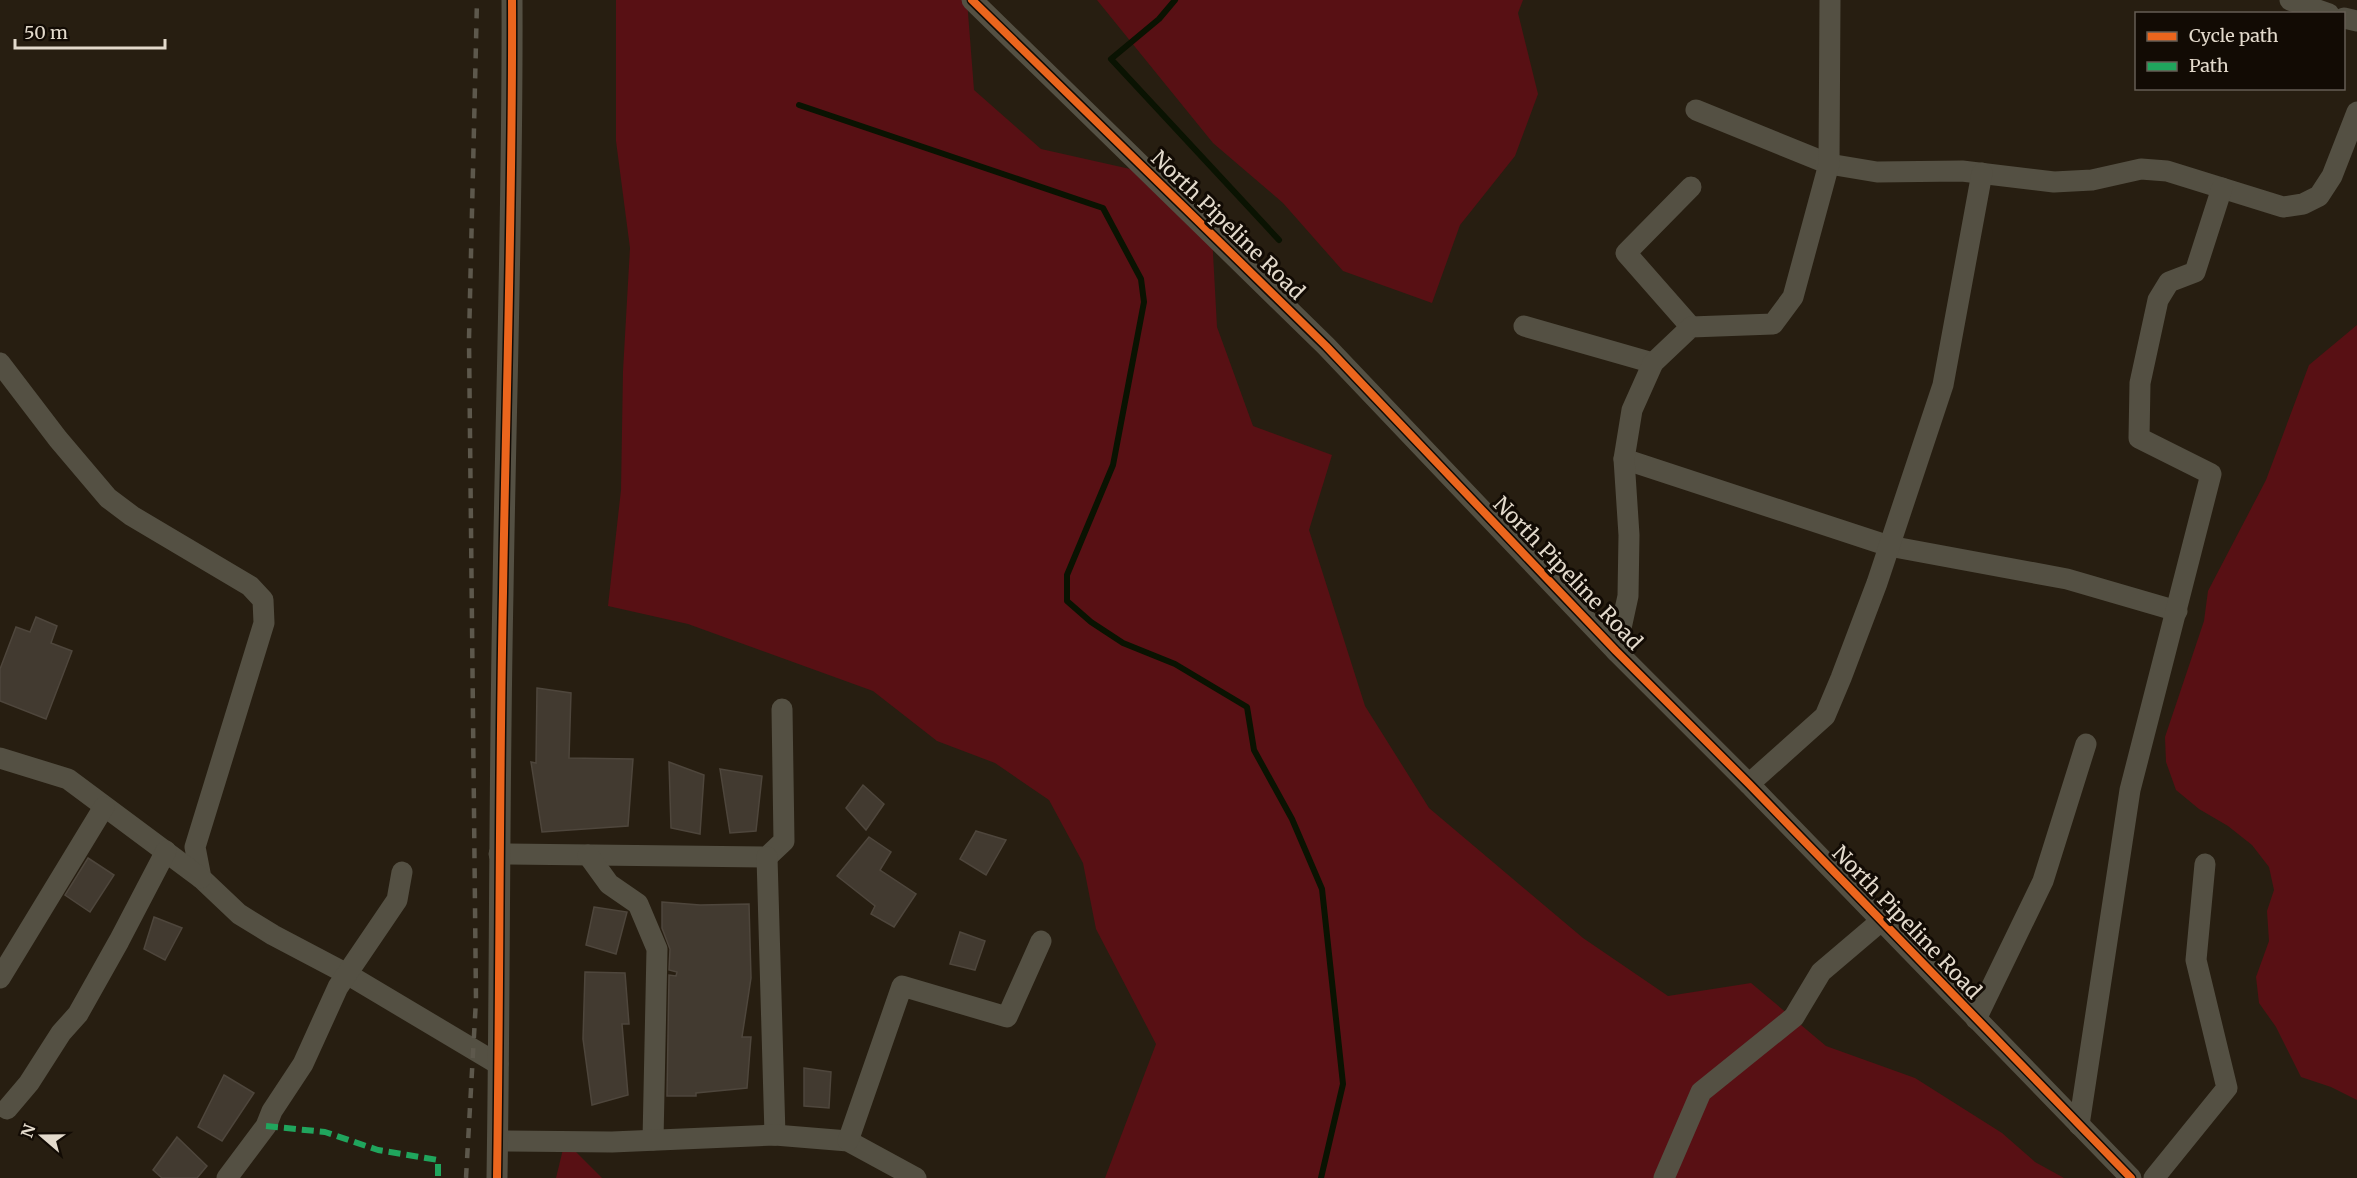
<svg xmlns="http://www.w3.org/2000/svg" width="2357" height="1178" font-family="Merriweather,serif">
  <style>
    .green { fill: #581014 }
    .lines { fill: none; stroke-linecap: round; stroke-linejoin: round }
    .stream { stroke: #0a1302; stroke-width: 6 }
    .building { fill: #423a30; stroke: #4e463c; stroke-width: 1.5 }
    .minor { stroke: #545043; stroke-width: 21 }
    .rail { stroke: #5d584c; stroke-width: 4.5; stroke-dasharray: 10 10; stroke-linecap: butt }
    .quiet { stroke: #20a55d; stroke-width: 6; stroke-dasharray: 12 6; stroke-linecap: butt }
    .cycleway-casing { stroke: #120b04; stroke-width: 11 }
    .cycleway { stroke: #eb651d; stroke-width: 8 }
    .labels { text-anchor: middle; dominant-baseline: central; stroke-width: 6; stroke-linejoin: round; paint-order: stroke }
    .street-label { font-size: 21px; fill: #e3dacc; stroke: #120b04 }
  </style>
  <rect width="100%" height="100%" fill="#271e11"/>
  <g class="green">
    <polygon points="616,0 967,0 974,90 1041,149 1148,173 1212,235 1217,327 1253,426 1332,455 1309,530 1365,706 1429,808 1583,938 1668,996 1751,983 1826,1046 1915,1078 2002,1133 2035,1162 2064,1178 1105,1178 1156,1044 1096,929 1083,863 1049,800 995,763 937,741 873,691 688,624 608,606 621,490 623,371 630,248 616,141"/>
    <polygon points="1097,0 1523,0 1518,13 1538,94 1515,156 1460,225 1432,303 1343,271 1283,203 1213,143"/>
    <polygon points="2357,325 2357,1100 2331,1087 2301,1077 2276,1027 2259,1003 2256,977 2269,941 2267,911 2274,890 2269,867 2252,845 2228,826 2199,809 2176,790 2166,762 2165,737 2204,621 2208,591 2266,480 2309,365"/>
    <polygon points="565,1141 602,1178 556,1178"/>
  </g>
  <g class="lines">
    <g class="stream">
      <polyline points="1175,0 1159,19 1111,59 1279,240"/>
      <polyline points="799,105 1103,208 1141,279 1144,302 1113,465 1067,575 1067,601 1091,622 1123,643 1175,664 1247,707 1254,750 1292,819 1322,889 1343,1084 1321,1178"/>
    </g>
  </g>
  <g class="building">
    <polygon points="36,617 57,626 51,643 72,651 46,719 0,701 0,669 16,627 30,632"/>
    <polygon points="537,688 571,693 569,758 633,759 628,826 542,832 531,762 536,763"/>
    <polygon points="669,762 704,775 700,834 671,828"/>
    <polygon points="720,769 762,776 756,831 730,833"/>
    <polygon points="863,785 884,804 866,830 846,808"/>
    <polygon points="976,831 1006,840 986,875 960,859"/>
    <polygon points="869,837 891,852 880,870 916,894 894,927 871,914 875,906 837,876"/>
    <polygon points="88,858 114,875 90,912 65,895"/>
    <polygon points="662,902 700,905 749,904 751,978 742,1037 751,1037 747,1088 696,1093 696,1096 667,1096 669,975 676,976 677,972 669,970 670,949 662,928"/>
    <polygon points="594,907 627,912 616,954 586,945"/>
    <polygon points="154,917 182,928 165,960 144,949"/>
    <polygon points="960,932 985,941 975,970 950,964"/>
    <polygon points="585,972 625,973 629,1024 622,1024 628,1095 592,1105 583,1039"/>
    <polygon points="804,1068 831,1072 829,1108 804,1106"/>
    <polygon points="224,1075 254,1093 222,1141 198,1127"/>
    <polygon points="177,1137 207,1166 197,1178 162,1178 153,1170"/>
  </g>
  <g class="lines">
    <g class="minor">
      <polyline points="972,0 1326,346 1616,651 1749,784 2131,1178"/>
      <polyline points="2290,0 2329,14"/>
      <polyline points="2344,18 2357,21"/>
      <polyline points="1696,110 1829,164 1877,172 1962,171 2054,182 2092,180 2141,169 2167,171 2283,207 2303,204 2319,196 2332,176 2357,112"/>
      <polyline points="1691,187 1626,253 1691,327"/>
      <polyline points="1524,326 1653,363"/>
      <polyline points="0,363 58,439 108,498 132,516 250,586 263,600 264,623 195,847 201,878 239,914 273,935 347,974 498,1064"/>
      <polyline points="1624,459 1889,546 2067,579 2177,611"/>
      <polyline points="1616,651 1628,596 1629,535 1624,459 1632,410 1653,363 1691,327 1773,324 1793,297 1829,164 1830,0"/>
      <polyline points="0,758 68,779 201,878"/>
      <polyline points="1749,784 1825,716 1841,678 1877,583 1943,385 1982,173"/>
      <polyline points="499,854 767,857 784,841 782,709"/>
      <polyline points="588,855 609,884 638,904 657,949 653,1140"/>
      <polyline points="767,857 775,1135"/>
      <polyline points="0,978 104,807"/>
      <polyline points="1976,1019 2043,881 2086,744"/>
      <polyline points="7,1109 29,1083 61,1033 78,1014 119,941 166,851"/>
      <polyline points="2079,1125 2130,790 2211,474 2139,438 2140,383 2158,300 2169,282 2195,272 2222,188"/>
      <polyline points="498,1141 612,1142 775,1135 848,1141 916,1178"/>
      <polyline points="848,1141 902,986 1007,1017 1041,941"/>
      <polyline points="227,1178 266,1126 272,1111 303,1064 338,987 397,900 402,872"/>
      <path d="M 497,1178 C 500,983 499,787 503,592 C 506,395 513,197 512,0"/>
      <polyline points="1664,1178 1701,1092 1794,1017 1821,972 1881,921"/>
      <polyline points="2154,1178 2227,1088 2196,960 2205,864"/>
    </g>
    <polyline class="rail" points="466,1178 476,1000 469,339 477,0"/>
    <polyline class="quiet" points="266,1126 325,1132 378,1150 438,1160 438,1178"/>
    <g class="cycleway-casing">
      <g id="cycleway">
        <polyline points="972,0 1326,346 1616,651 1749,784 2131,1178"/>
        <path d="M 497,1178 C 500,983 499,787 503,592 C 506,395 513,197 512,0"/>
      </g>
    </g>
    <use href="#cycleway" class="cycleway"/>
  </g>
  <g class="labels">
    <g class="street-label">
      <text transform="translate(1228 225) rotate(44)">North Pipeline Road</text>
      <text transform="translate(1568 573) rotate(46)">North Pipeline Road</text>
      <text transform="translate(1907 922) rotate(46)">North Pipeline Road</text>
    </g>
  </g>
  <rect x="2135" y="12" width="210" height="78" fill="#120b04" stroke="#665e54" stroke-width="1.5"/>
  <rect x="2147" y="32" width="30" height="9" fill="#eb651d" stroke="#665e54" stroke-width="1.5"/>
  <text x="2189" y="42" font-size="18" fill="#e3dacc">Cycle path</text>
  <rect x="2147" y="62" width="30" height="9" fill="#20a55d" stroke="#665e54" stroke-width="1.5"/>
  <text x="2189" y="72" font-size="18" fill="#e3dacc">Path</text>
  <g transform="translate(42 1136) rotate(290)" stroke="#120b04" stroke-width="4.5" paint-order="stroke">
  <path d="M0-4.5L10 22L0 15L-10 22Z" fill="#e3dacc"/>
  <text y="-9" font-size="16" font-weight="bold" text-anchor="middle" fill="#e3dacc">N</text>
  </g>
  <path d="M15 39v9h150v-9" fill="none" stroke="#e3dacc" stroke-width="3"/>
  <text x="24" y="39" font-size="18" fill="#e3dacc" stroke="#120b04" stroke-width="4.5" paint-order="stroke">50 m</text>
</svg>
